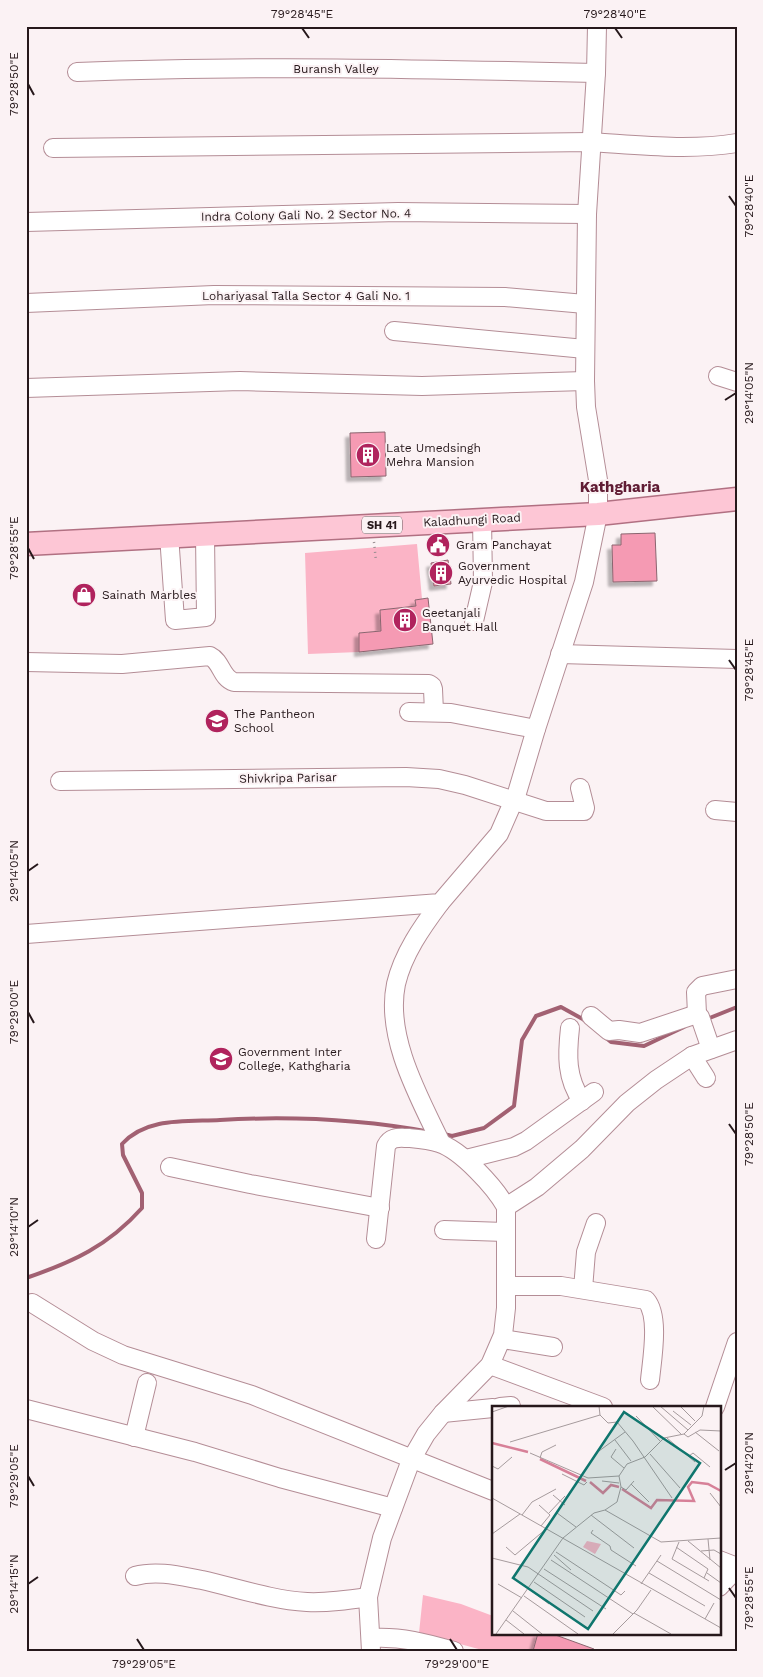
<svg xmlns="http://www.w3.org/2000/svg" width="763" height="1677" font-family="'Work Sans',sans-serif">
  <style>
    .green { fill: #fbb4c6 }
    .lines { fill: none; stroke-linecap: round; stroke-linejoin: round }
    .stream { stroke: #a26172; stroke-width: 4 }
    .building { fill: #f59ab3; stroke: #8a656f; filter: url(#shadow) }
    .minor-casing { stroke: #b48d96; stroke-width: 20 }
    .major-casing { stroke: #b17082; stroke-width: 25 }
    .path { stroke: #998d90; stroke-width: 2.5; stroke-dasharray: 1 4; stroke-linecap: butt }
    .minor { stroke: #fff; stroke-width: 18 }
    .major { stroke: #fdc6d5; stroke-width: 22 }
    .ticks { fill: none; stroke: #26181b; stroke-width: 2 }
    .labels { text-anchor: middle; dominant-baseline: central; stroke-width: 4; stroke-linejoin: round; paint-order: stroke }
    .shield { fill: #fbf2f4; stroke: #66595c; stroke-width: 1 }
    .shield-label { font-size: 11px; font-weight: bold; fill: #26181b }
    .street-label { font-size: 12px; fill: #26181b; stroke: #fbf2f4 }
    .poi-label { font-size: 12px; fill: #26181b; stroke: #fbf2f4; text-anchor: start }
    .quarter-label { font-size: 15px; font-weight: bold; fill: #601c34; stroke: #fbf2f4 }
    .inset-river { fill: none; stroke: #d78098; stroke-width: 2.5 }
    .inset-road { fill: none; stroke: #a69b9d; stroke-width: 1 }
    .view { fill: #0f766e; fill-opacity: 0.15; stroke: #0f766e; stroke-width: 2.5 }
    .inset-edge { fill: none; stroke: #26181b; stroke-width: 2.5 }
    .neatline { fill: none; stroke: #26181b; stroke-width: 2 }
    .ticks-label { font-size: 12px; text-anchor: middle; fill: #26181b }
  </style>
  <defs>
    <filter id="shadow"><feDropShadow dx="-4.5" dy="4.5" stdDeviation="1" flood-color="#0004"/></filter>
  </defs>
  <rect width="100%" height="100%" fill="#fbf2f4"/>
  <g class="green">
    <polygon points="417,544 422,599 415,600 416,606 380,610 381,631 359,633 359,652 308,654 305,553"/>
    <polygon points="423,1595 461,1604 493,1616 493,1633 538,1633 533,1651 486,1651 419,1633"/>
  </g>
  <g class="lines">
    <g class="stream">
      <polyline points="707,1019 737,1007"/>
      <polyline points="605,1037 611,1042 644,1046 684,1027"/>
      <polyline points="444,1134 452,1136 484,1128 514,1106 522,1040 536,1016 561,1007 588,1022"/>
      <path d="M 26,1278 C 73,1262 108,1246 142,1208 L 142,1193 L 123,1155 L 122,1144 C 132,1133 145,1127 159,1124 C 178,1120 200,1121 220,1120 C 290,1116 360,1119 430,1132"/>
    </g>
  </g>
  <g class="building">
    <polygon points="385,432 386,476 351,477 350,433"/>
    <polygon points="655,533 657,581 613,582 612,545 621,545 621,534"/>
    <polygon points="448,560 451,584 434,586 431,563"/>
    <polygon points="428,598 433,644 359,652 359,633 381,631 380,610 416,606 415,600"/>
    <polygon points="538,1633 550,1633 594,1649 594,1651 533,1651"/>
  </g>
  <g class="lines">
    <g class="minor-casing">
      <g id="minor">
        <path d="M 77,72 C 250,65 423,69 596,73"/>
        <path d="M 53,148 L 590,142 C 639,145 688,151 737,143"/>
        <polyline points="26,222 398,212 587,214"/>
        <polyline points="26,303 214,295 505,297 585,304"/>
        <polyline points="394,331 585,349"/>
        <polyline points="718,376 737,382"/>
        <polyline points="26,388 240,381 422,386 585,381"/>
        <polyline points="169,535 175,620 206,617 205,535"/>
        <polyline points="474,621 483,582 482,519"/>
        <polyline points="560,654 737,659"/>
        <path d="M 26,662 L 122,664 L 210,656 C 222,662 221,678 234,682 L 429,684 L 432,686 L 433,689 L 434,712"/>
        <polyline points="409,712 451,713 536,729"/>
        <polyline points="60,781 406,777 439,779 465,785 546,811 584,811 585,808 580,788"/>
        <polyline points="715,810 737,812"/>
        <path d="M 440,903 C 422,927 403,954 396,984 C 385,1037 419,1097 441,1143"/>
        <polyline points="26,934 440,903 499,834 517,793 536,729 584,582 598,514 598,480 586,407 585,381 587,214 596,73 597,26"/>
        <polyline points="697,1014 696,992 702,986 737,979"/>
        <polyline points="591,1016 609,1031 619,1030 640,1033 697,1014 700,1017 711,1049"/>
        <path d="M 570,1028 C 567,1055 566,1078 582,1101"/>
        <polyline points="692,1056 706,1078"/>
        <polyline points="466,1159 514,1147 526,1141 594,1092"/>
        <polyline points="170,1167 250,1184 380,1208"/>
        <polyline points="506,1207 537,1187 582,1149 627,1103 656,1080 692,1056 737,1040"/>
        <polyline points="444,1230 505,1232"/>
        <path d="M 506,1286 L 561,1286 L 646,1300 C 660,1316 652,1359 650,1380"/>
        <polyline points="583,1289 586,1252 596,1223"/>
        <polyline points="32,1303 93,1341 123,1355 252,1395 493,1491"/>
        <polyline points="502,1339 553,1347"/>
        <polyline points="490,1365 603,1407"/>
        <polyline points="500,1407 511,1406"/>
        <polyline points="715,1407 737,1342"/>
        <polyline points="26,1409 195,1452 280,1478 393,1508"/>
        <polyline points="443,1413 493,1408"/>
        <polyline points="134,1437 147,1383"/>
        <polyline points="719,1560 737,1567"/>
        <path d="M 135,1576 C 157,1570 180,1576 202,1580 C 237,1588 272,1600 307,1602 C 328,1603 348,1600 368,1597"/>
        <polyline points="719,1587 737,1568"/>
        <path d="M 371,1638 C 401,1636 426,1643 454,1651"/>
        <path d="M 371,1651 L 368,1597 L 382,1538 L 411,1460 L 426,1434 L 443,1413 L 490,1365 L 503,1335 L 506,1308 L 506,1207 C 495,1187 461,1150 439,1143 C 430,1140 419,1139 409,1138 C 399,1138 391,1136 386,1146 L 376,1239"/>
      </g>
    </g>
    <g class="major-casing">
      <polyline id="major" points="26,544 598,514 737,499"/>
    </g>
    <polyline class="path" points="374,542 376,561"/>
    <use href="#minor" class="minor"/>
    <use href="#major" class="major"/>
  </g>
  <path class="ticks" d="M 302,28 L 309,38M 615,28 L 622,38M 28,84 L 34,95M 729,196 L 736,206M 725,400 L 736,393M 28,548 L 34,559M 729,660 L 736,670M 28,871 L 38,864M 28,1012 L 34,1023M 729,1124 L 736,1134M 28,1227 L 38,1220M 725,1470 L 736,1463M 28,1476 L 34,1486M 28,1584 L 38,1577M 729,1588 L 736,1598M 137,1639 L 144,1650M 450,1639 L 457,1650"/>
  <defs>
    <g id="building-disc" transform="scale(1.25)"><circle r="9.5" fill="#b0235d" stroke="#fbf2f4"/><path d="M-4-6H4V6H1V3H-1V6H-4ZM-2.5-4.3h1.7v1.8h-1.7ZM.8-4.3h1.7v1.8H.8ZM-2.5-1h1.7V.8h-1.7ZM.8-1h1.7V.8H.8Z" fill="#fff"/></g>
    <g id="civic-disc" transform="scale(1.25)"><circle r="9.5" fill="#b0235d" stroke="#fbf2f4"/><path d="M-.6-6.5H3V-4.5H.6V-3L4-1V1h2V6H-6V1h2V-1L-.6-3ZM-1.2 2.5V6h2.4V2.5Z" fill="#fff"/></g>
    <g id="shop-disc" transform="scale(1.25)"><circle r="9.5" fill="#b0235d" stroke="#fbf2f4"/><path d="M-5-2.5h2.3a2.7 3.5 0 0 1 5.4 0H5L5.5 6h-11ZM-1.5-2.5h3a1.5 2.3 0 0 0-3 0Z" fill="#fff"/></g>
    <g id="school-disc" transform="scale(1.25)"><circle r="9.5" fill="#b0235d" stroke="#fbf2f4"/><path d="M0-5L7-2L0 1L-7-2ZM-4 1L0 2.5L4 1V4Q0 6-4 4Z" fill="#fff"/></g>
  </defs>
  <g fill-rule="evenodd">
    <use href="#building-disc" x="368" y="455"/>
    <use href="#civic-disc" x="438" y="545"/>
    <use href="#building-disc" x="441" y="573"/>
    <use href="#shop-disc" x="84" y="595"/>
    <use href="#building-disc" x="405" y="620"/>
    <use href="#school-disc" x="217" y="721"/>
    <use href="#school-disc" x="221" y="1059"/>
  </g>
  <g class="labels">
    <rect class="shield" x="362" y="516.5" width="40" height="17" rx="4"/>
    <g class="shield-label">
      <text x="382" y="525">SH 41</text>
    </g>
    <g class="street-label">
      <text x="336" y="69">Buransh Valley</text>
      <text transform="translate(306 215) rotate(-1)">Indra Colony Gali No. 2 Sector No. 4</text>
      <text x="306" y="296">Lohariyasal Talla Sector 4 Gali No. 1</text>
      <text transform="translate(472 520) rotate(-3)">Kaladhungi Road</text>
      <text transform="translate(288 778) rotate(-1)">Shivkripa Parisar</text>
    </g>
    <g class="poi-label">
      <text x="386" y="448">Late Umedsingh<tspan x="386" dy="14">Mehra Mansion</tspan></text>
      <text x="456" y="545">Gram Panchayat</text>
      <text x="458" y="566">Government<tspan x="458" dy="14">Ayurvedic Hospital</tspan></text>
      <text x="102" y="595">Sainath Marbles</text>
      <text x="422" y="613">Geetanjali<tspan x="422" dy="14">Banquet Hall</tspan></text>
      <text x="234" y="714">The Pantheon<tspan x="234" dy="14">School</tspan></text>
      <text x="238" y="1052">Government Inter<tspan x="238" dy="14">College, Kathgharia</tspan></text>
    </g>
    <g class="quarter-label">
      <text x="620" y="487">Kathgharia</text>
    </g>
  </g>
  <g transform="translate(492 1406)">
    <rect width="229" height="229" fill="#fbf2f4"/>
    <path d="M 95,135 L 109,138 L 103,148 L 91,141 Z" fill="#fbb4c6"/>
    <path class="inset-river" d="M 0,37 L 36,46M 48,53 L 94,75M 98,76 L 111,87 L 119,79 L 127,81M 130,83 L 159,102 L 165,94 L 202,95 L 196,81 L 200,76 L 216,78 L 229,85"/>
    <path class="inset-road" d="M 107,0 L 108,9 L 116,17 L 125,16 L 141,35 L 180,92M 160,0 L 190,29M 168,0 L 196,24M 188,0 L 203,15M 181,5 L 199,19M 0,6 L 17,0M 144,10 L 169,36M 203,26 L 227,45M 192,28 L 196,31 L 208,24 L 229,25M 175,32 L 203,56M 123,34 L 139,55M 18,36 L 108,9M 124,43 L 119,51 L 132,62M 107,45 L 133,26M 38,47 L 96,72 L 127,70M 158,48 L 188,82M 197,50 L 201,47 L 218,61M 48,52 L 50,46 L 64,39M 0,60 L 6,63 L 20,51M 70,68 L 92,79 L 95,76M 110,75 L 127,77M 139,78 L 157,96M 129,81 L 134,84 L 142,75M 218,87 L 229,101M 61,89 L 73,99M 0,92 L 229,222M 47,99 L 58,109 L 49,120M 113,104 L 125,96 L 129,81 L 127,70 L 135,58 L 153,51 L 172,32 L 192,28 L 210,10 L 212,0M 57,107 L 73,90M 65,107 L 84,121M 30,109 L 40,96 L 64,83M 99,109 L 142,142M 101,124 L 99,127 L 118,140 L 119,144 L 144,160M 0,128 L 28,108M 216,133 L 218,154M 196,135 L 229,162M 187,136 L 180,153 L 217,175M 14,141 L 23,149 L 54,123M 184,141 L 216,163 L 212,172M 209,145 L 222,144 L 229,148M 64,146 L 129,189 L 133,185M 62,149 L 79,164M 0,152 L 36,161 L 101,205M 59,154 L 141,208M 165,155 L 229,194M 52,163 L 114,203M 157,167 L 213,200M 215,167 L 229,177M 42,176 L 93,211M 6,178 L 30,192M 149,178 L 169,149M 37,183 L 57,198M 32,190 L 86,228M 21,205 L 50,228M 142,207 L 179,228M 213,213 L 222,197M 14,214 L 32,228M 4,228 L 71,132 L 102,107 L 113,104 L 169,136 L 229,132M 121,228 L 145,204 L 159,184"/>
    <path class="view" d="M 132,6 L 208,57 L 96,223 L 21,172 Z"/>
    <rect width="229" height="229" class="inset-edge"/>
  </g>
  <rect width="763" height="1677" fill="none" stroke="#fbf2f4" stroke-width="55"/>
  <rect x="28" y="28" width="708" height="1622" class="neatline"/>
  <g class="ticks-label">
    <text x="302" y="18">79°28'45"E</text>
    <text x="615" y="18">79°28'40"E</text>
    <text transform="translate(14 84) rotate(-90)" y="4">79°28'50"E</text>
    <text transform="translate(749 206) rotate(-90)" y="4">79°28'40"E</text>
    <text transform="translate(749 393) rotate(-90)" y="4">29°14'05"N</text>
    <text transform="translate(14 548) rotate(-90)" y="4">79°28'55"E</text>
    <text transform="translate(749 670) rotate(-90)" y="4">79°28'45"E</text>
    <text transform="translate(14 871) rotate(-90)" y="4">29°14'05"N</text>
    <text transform="translate(14 1012) rotate(-90)" y="4">79°29'00"E</text>
    <text transform="translate(749 1134) rotate(-90)" y="4">79°28'50"E</text>
    <text transform="translate(14 1227) rotate(-90)" y="4">29°14'10"N</text>
    <text transform="translate(749 1463) rotate(-90)" y="4">29°14'20"N</text>
    <text transform="translate(14 1476) rotate(-90)" y="4">79°29'05"E</text>
    <text transform="translate(14 1584) rotate(-90)" y="4">29°14'15"N</text>
    <text transform="translate(749 1598) rotate(-90)" y="4">79°28'55"E</text>
    <text x="144" y="1668">79°29'05"E</text>
    <text x="457" y="1668">79°29'00"E</text>
  </g>
</svg>
